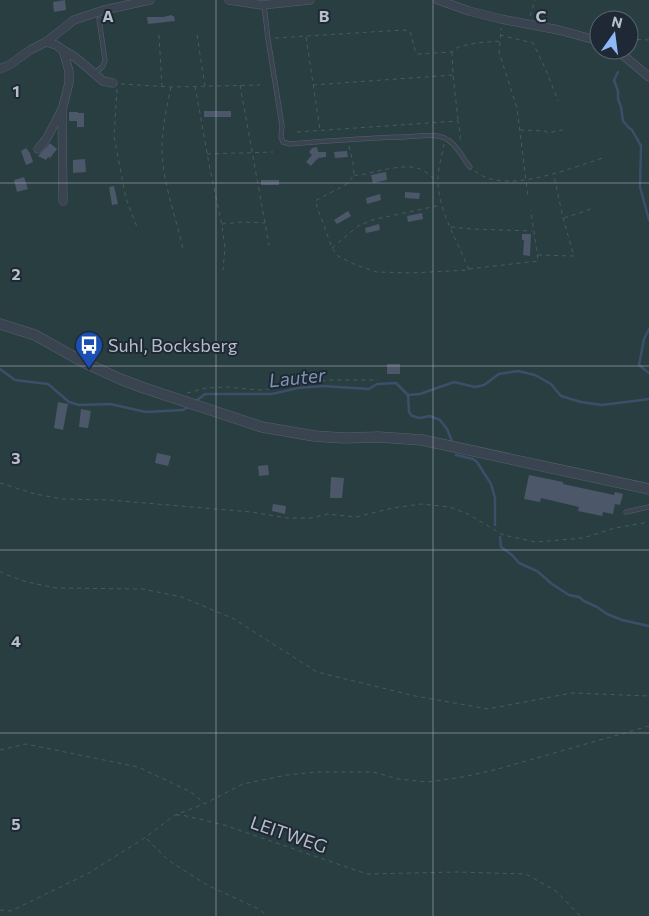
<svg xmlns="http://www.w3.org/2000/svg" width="649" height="916" font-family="Commissioner,sans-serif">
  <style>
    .green { fill: #283e41; fill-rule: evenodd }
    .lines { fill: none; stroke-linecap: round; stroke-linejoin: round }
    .stream { stroke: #3b4f69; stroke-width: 2.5 }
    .building { fill: #4c5869 }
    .service-casing { stroke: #58616d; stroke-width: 5 }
    .minor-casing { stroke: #58616d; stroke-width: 9 }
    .tertiary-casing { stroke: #58616d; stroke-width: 11 }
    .path { stroke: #465b5e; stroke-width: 1; stroke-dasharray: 4 4; stroke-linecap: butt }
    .service { stroke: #3a4350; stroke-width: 4 }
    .minor { stroke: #3a4350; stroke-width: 8 }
    .tertiary { stroke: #3a4350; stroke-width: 10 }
    .grid { fill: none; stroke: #b6beca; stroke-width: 1; stroke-opacity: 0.55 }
    .labels { text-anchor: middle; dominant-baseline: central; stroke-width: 4; stroke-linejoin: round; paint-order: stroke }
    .poi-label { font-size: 18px; fill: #b6beca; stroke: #1f2835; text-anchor: start }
    .street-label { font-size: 18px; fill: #b6beca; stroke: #1f2835 }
    .water-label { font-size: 19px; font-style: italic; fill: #7e95b2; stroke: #1f2835 }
    .grid-label { font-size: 16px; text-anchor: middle; font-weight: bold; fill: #b6beca; stroke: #1f2835; stroke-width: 4; stroke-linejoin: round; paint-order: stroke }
  </style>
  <rect width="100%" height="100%" fill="#263140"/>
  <path class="green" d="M 0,0 L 649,0 L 649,916 L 0,916 ZM 599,20 L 629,20 L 629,50 L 599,50 Z"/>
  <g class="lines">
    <g class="stream">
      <polyline points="618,72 614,80 618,91 618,99 621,107 623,121 628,127 632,130 641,146 640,187 649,220"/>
      <polyline points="649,329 644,339 639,365 649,373"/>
      <polyline points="0,369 15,380 48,384 69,402 79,405 110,404 146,412 183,410 188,407"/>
      <polyline points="408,395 409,412 412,416 420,418 430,416 440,420 447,429 452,441"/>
      <polyline points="195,402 205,394 272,394 298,388 323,386 369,389 377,384 396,383 408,395 420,394 454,382 475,387 484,385 499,374 518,371 535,375 551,384 561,396 581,402 602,405 649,399"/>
      <polyline points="456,455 473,459 477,462 491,484 495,498 495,525"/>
      <polyline points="500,537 501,547 512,555 519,563 537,571 552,584 569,595 579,597 584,601 597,607 607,614 622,620 649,626"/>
    </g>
  </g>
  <g class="building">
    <polygon points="65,0 66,10 54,12 53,2"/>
    <polygon points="172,15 172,16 174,16 175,21 148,24 147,17 163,17"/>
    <rect x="204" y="111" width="27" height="6"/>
    <polygon points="69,112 78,112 78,113 84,113 84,127 77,127 77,121 69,121"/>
    <polygon points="50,143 57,149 50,158 48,157 46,160 38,156"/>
    <polygon points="317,147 318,152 326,152 326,157 318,158 318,160 317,159 311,166 306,162 312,155 309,152 312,148"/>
    <polygon points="26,148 30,153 33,162 26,165 21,151"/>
    <polygon points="347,151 348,157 335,158 334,152"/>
    <polygon points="85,159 86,172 73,173 73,160"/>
    <polygon points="386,172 387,180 373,183 371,175"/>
    <polygon points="24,177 28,189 17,192 14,180"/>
    <rect x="261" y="180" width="18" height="5"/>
    <polygon points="114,186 118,204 112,205 109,187"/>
    <polygon points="405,192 420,193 419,199 405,198"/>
    <polygon points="380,194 381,200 367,204 366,198"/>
    <polygon points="348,211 351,216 337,224 334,220"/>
    <polygon points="422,213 423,219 408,222 407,216"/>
    <polygon points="379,224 380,230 366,233 365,228"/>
    <polygon points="522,234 531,234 530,256 523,255 524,240 522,240"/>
    <rect x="387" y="364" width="13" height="10"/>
    <polygon points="58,402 68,404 63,430 54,428"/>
    <polygon points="81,409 91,411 88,428 79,427"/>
    <polygon points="157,453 171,456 168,466 155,463"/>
    <polygon points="268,465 269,475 259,476 258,466"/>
    <polygon points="529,475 563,482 563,484 614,495 615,492 623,494 620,505 615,504 613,514 603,512 602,516 578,511 579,507 541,498 540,502 524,499"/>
    <polygon points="331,477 344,478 342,498 330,498"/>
    <polygon points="273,504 286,506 285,514 272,511"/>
  </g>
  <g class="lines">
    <g class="service-casing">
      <g id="service">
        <path d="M 264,5 L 268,39 L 279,107 L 282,126 L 281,137 L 283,142 L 290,144 C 327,141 365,138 402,137 C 416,137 436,132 448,140 C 458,146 463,159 470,167"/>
        <polyline points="95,73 103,66 105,60 99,19"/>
        <polyline points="626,512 649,507"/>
      </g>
    </g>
    <g class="minor-casing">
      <g id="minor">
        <polyline points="229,0 262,5 310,0"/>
        <polyline points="438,0 469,11 501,19 559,30 599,41"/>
        <polyline points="46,42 56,45 63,50 69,71 69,83 62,110 63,201"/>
        <polyline points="63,50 75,57 103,81 113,83"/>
        <polyline points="617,50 649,77"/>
        <polyline points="0,69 11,64 30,50 46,42 74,20 104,10 150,0"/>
        <polyline points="38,149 47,138 61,111"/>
      </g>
    </g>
    <g class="tertiary-casing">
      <polyline id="tertiary" points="0,324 35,335 83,362 120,379 144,388 262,427 314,436 344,438 379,437 422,440 649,489"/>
    </g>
    <g class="path">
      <polyline points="530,16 535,0"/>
      <polyline points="159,35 162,86"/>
      <polyline points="197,35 205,86"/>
      <polyline points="500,35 533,43 546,70 558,101"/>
      <polyline points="306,37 320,130"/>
      <polyline points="275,38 403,30 410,31 415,50 417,54 452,52 458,47 476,43 500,41 501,28"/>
      <polyline points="629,39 649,40"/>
      <polyline points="500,42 499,52 517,108 528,197"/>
      <polyline points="452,52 453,75 458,120"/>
      <polyline points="121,84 171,87 260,85"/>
      <polyline points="240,85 269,245"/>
      <polyline points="313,85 453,75"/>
      <polyline points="195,86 209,164 222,226 225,248 223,270"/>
      <path d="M 171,87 C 167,105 163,125 162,144 C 161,180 176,215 183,250"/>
      <polyline points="117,89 114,136 126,199 137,227"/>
      <polyline points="520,130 545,131 548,133 567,129"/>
      <path d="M 297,132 L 458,121 C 459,128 462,136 459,143"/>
      <path d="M 349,146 L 353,162 L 354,175 L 347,184 L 315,201 L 332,248 L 338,256 L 356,265 L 377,272 L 411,273 L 469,270 C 458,241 439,213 438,182 C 437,171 442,156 444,144"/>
      <polyline points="207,154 273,152"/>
      <path d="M 475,171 C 503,196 571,168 603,158"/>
      <path d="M 354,175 C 361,176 367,173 374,172 C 385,169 406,165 417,168 C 425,170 431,176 437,181"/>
      <polyline points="564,218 594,208"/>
      <polyline points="222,224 243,222 265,223"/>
      <polyline points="451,227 472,229 532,231"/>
      <polyline points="332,248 358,226 372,220 441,205"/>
      <polyline points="538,255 574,256 563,218 554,176"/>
      <path d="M 469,269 L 538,261 C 536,244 533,227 531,210"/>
      <polyline points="187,393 206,388 227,387 259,390 270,389 303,383 329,380 378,380"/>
      <polyline points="0,483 35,494 62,499 109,500 251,512 287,518 311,518 327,514 356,517 393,508 421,504 450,507 468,514 503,535 536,542 583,538 615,528 649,522"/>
      <polyline points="0,571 4,574 27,582 56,588 143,589 182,597 234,619 317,672 415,696 488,709 572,693 649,696"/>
      <polyline points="0,750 26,744 138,767 191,792 204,803"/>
      <polyline points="176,815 182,815 224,825 367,874 457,872 526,874 556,891 580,916"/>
      <polyline points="147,839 168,860 207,885 259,909 267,916"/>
      <polyline points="0,910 11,911 89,873 146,837 175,815 204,804 243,784 287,775 317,772 373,772 398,779 428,782 463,777 498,769 649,726"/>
    </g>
    <use href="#service" class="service"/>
    <use href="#minor" class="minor"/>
    <use href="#tertiary" class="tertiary"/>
  </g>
  <path class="grid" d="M 216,0 L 216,916M 433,0 L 433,916M 0,183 L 649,183M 0,366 L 649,366M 0,550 L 649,550M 0,733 L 649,733"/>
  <defs>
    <g id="bus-pin" transform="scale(1.4375)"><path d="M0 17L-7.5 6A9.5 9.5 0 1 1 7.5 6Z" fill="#1a4fb4" stroke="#1f2835"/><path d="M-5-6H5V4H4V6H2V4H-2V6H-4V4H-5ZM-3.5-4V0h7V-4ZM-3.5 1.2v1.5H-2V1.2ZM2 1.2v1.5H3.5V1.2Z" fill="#fff"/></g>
  </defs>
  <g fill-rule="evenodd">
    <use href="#bus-pin" x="89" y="345"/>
  </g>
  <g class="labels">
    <g class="poi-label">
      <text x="108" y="345">Suhl, Bocksberg</text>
    </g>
    <g class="street-label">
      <text transform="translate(289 834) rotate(19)">LEITWEG</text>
    </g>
    <g class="water-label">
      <text transform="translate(297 377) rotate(-6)">Lauter</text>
    </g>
  </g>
  <g class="grid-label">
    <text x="108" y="22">A</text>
    <text x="324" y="22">B</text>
    <text x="541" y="22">C</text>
    <text x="16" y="97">1</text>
    <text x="16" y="280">2</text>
    <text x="16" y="464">3</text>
    <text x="16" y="647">4</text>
    <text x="16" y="830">5</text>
  </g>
  <g transform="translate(614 35) rotate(14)"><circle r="24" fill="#1f2835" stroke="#5b6471"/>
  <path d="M0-4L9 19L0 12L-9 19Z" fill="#8eb8f7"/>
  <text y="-8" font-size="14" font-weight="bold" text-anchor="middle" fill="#b6beca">N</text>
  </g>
</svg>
